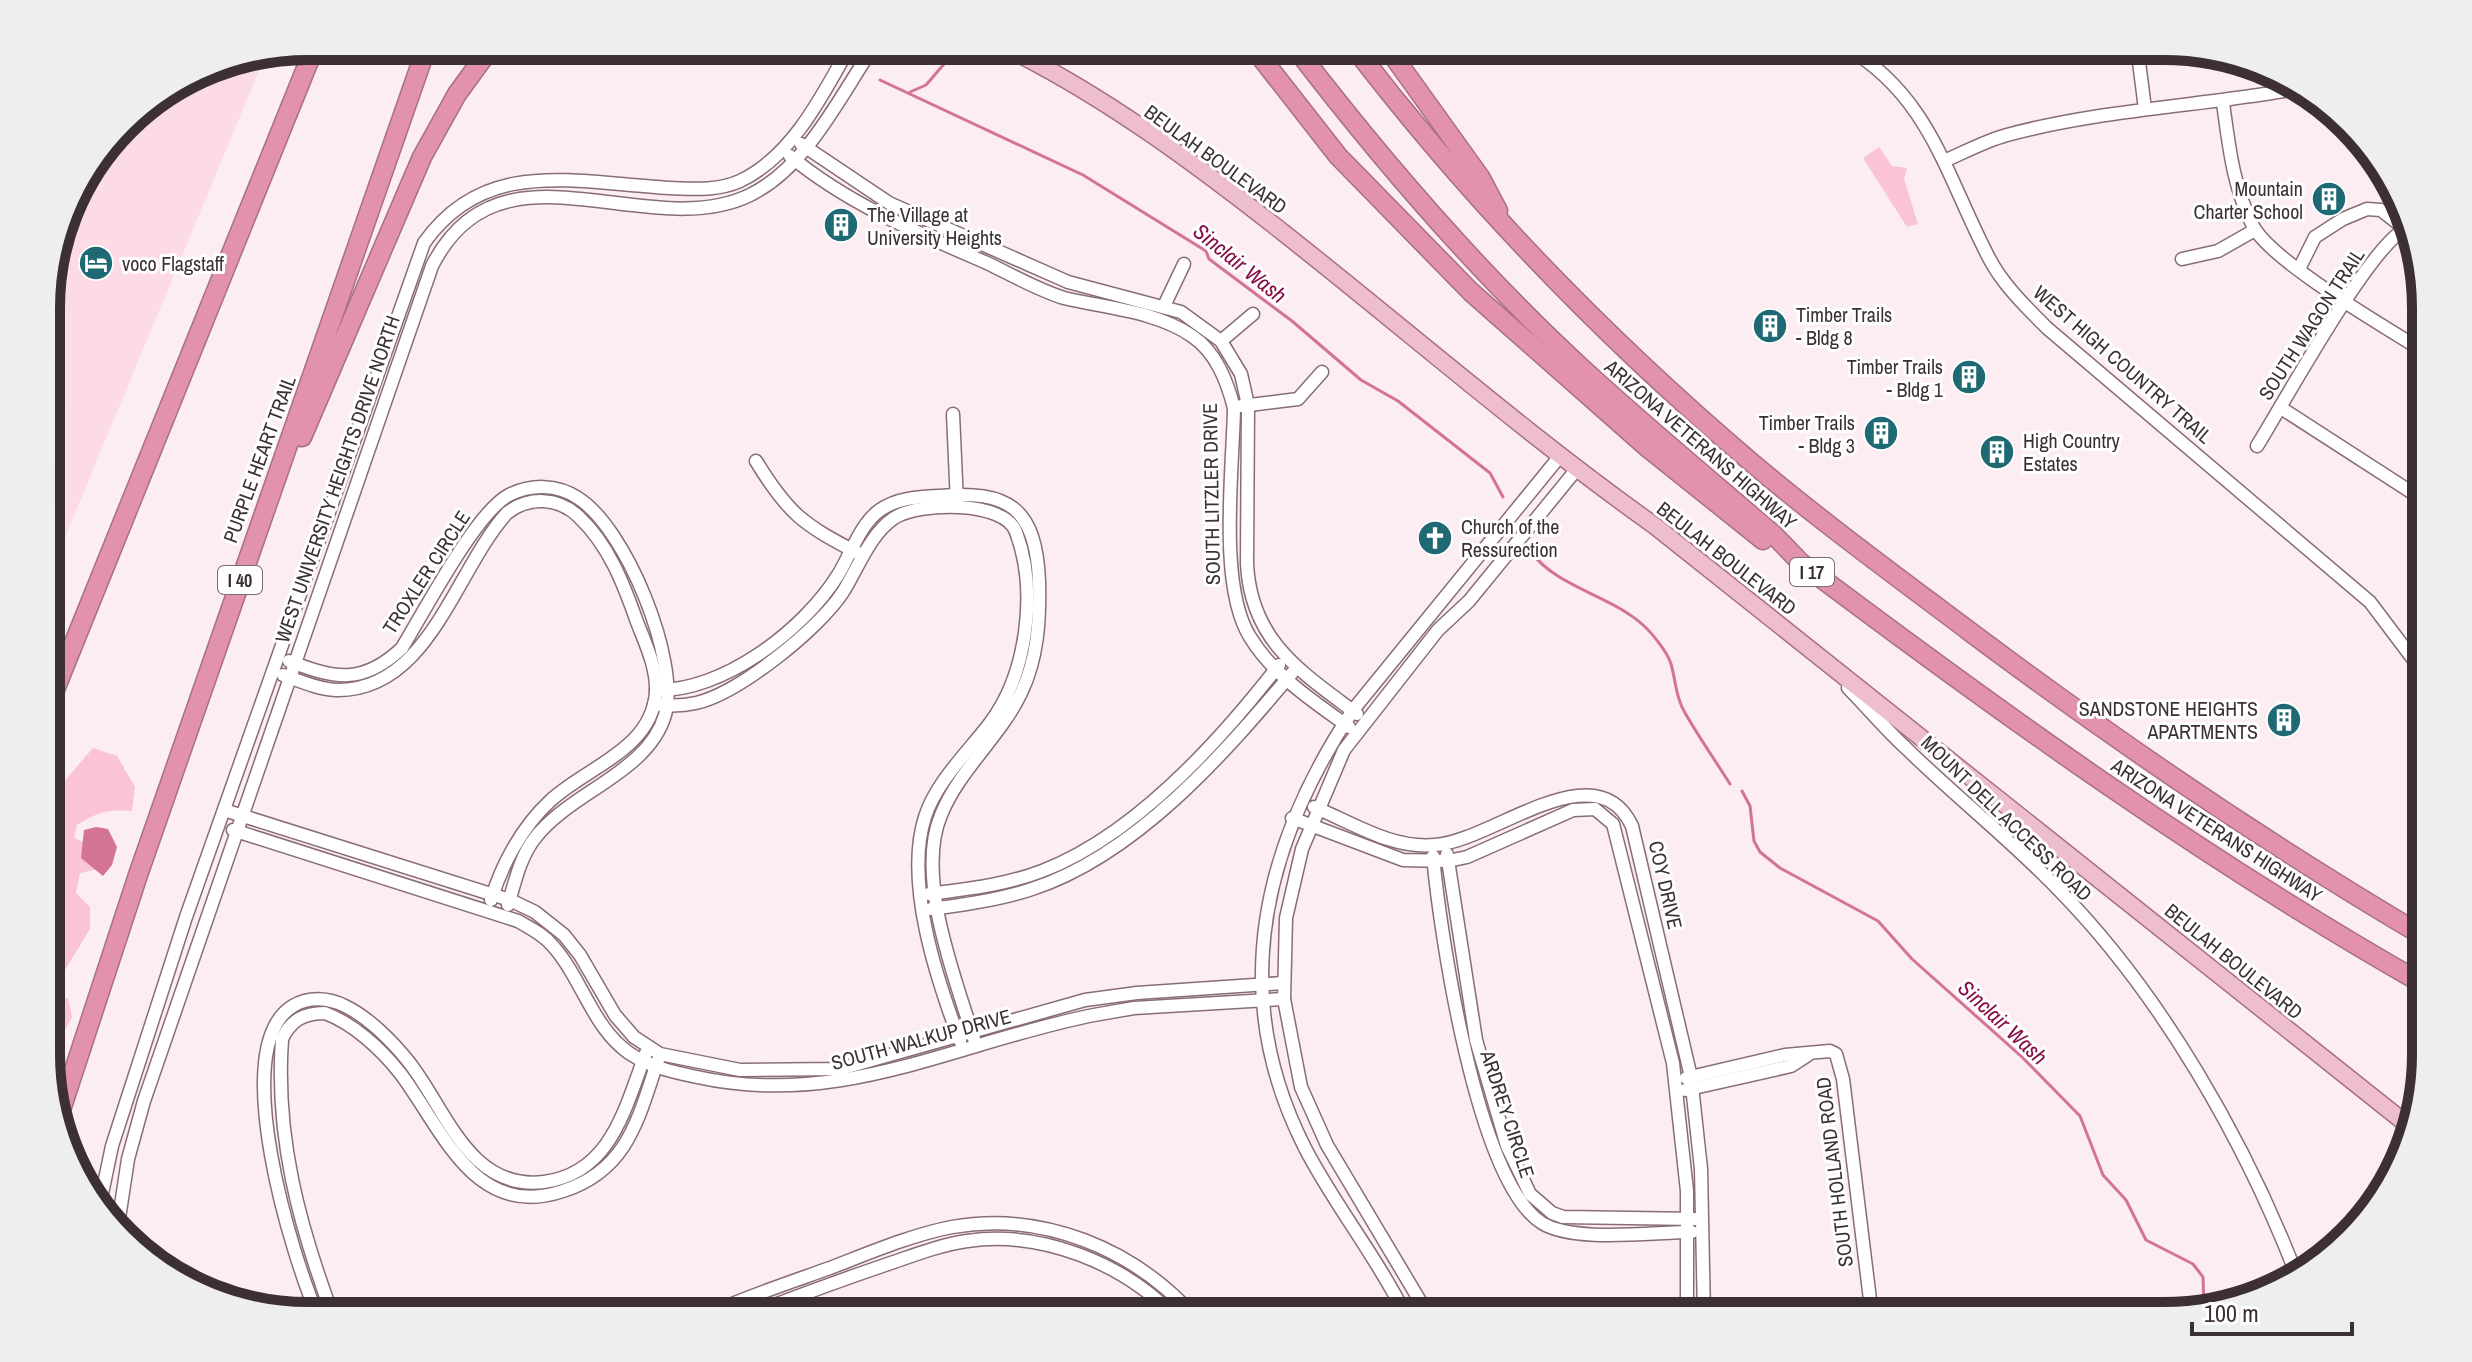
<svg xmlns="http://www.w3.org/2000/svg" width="2472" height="1362" font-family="'Archivo Narrow',sans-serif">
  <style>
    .built { fill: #fddbe5 }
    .green { fill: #fac4d4 }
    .water { fill: #d47495 }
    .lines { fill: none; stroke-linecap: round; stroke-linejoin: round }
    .stream { stroke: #d47495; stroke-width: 3 }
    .minor-casing { stroke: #896d75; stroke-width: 15 }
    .major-casing { stroke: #a87082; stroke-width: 19 }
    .highway-casing { stroke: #a87082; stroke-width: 21 }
    .minor { stroke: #fff; stroke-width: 12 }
    .major { stroke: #eebecd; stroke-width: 16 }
    .highway { stroke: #e292ac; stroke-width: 18 }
    .labels { text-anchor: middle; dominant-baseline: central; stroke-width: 6; stroke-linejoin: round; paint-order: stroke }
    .shield { fill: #fefefe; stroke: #766e70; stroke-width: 2 }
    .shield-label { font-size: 18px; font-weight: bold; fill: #3c3033 }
    .street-label { font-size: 20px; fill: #3c3033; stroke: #fefefe }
    .poi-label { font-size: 20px; fill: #3c3033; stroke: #fefefe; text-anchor: start }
    .water-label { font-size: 22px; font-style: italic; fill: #860e48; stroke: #fefefe }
    .rim { fill: none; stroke: #3c3033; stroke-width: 10 }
  </style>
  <rect width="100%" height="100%" fill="#fbedf1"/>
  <polygon class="built" points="266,54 144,347 48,578 48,275 73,192 135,111 208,66"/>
  <g class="green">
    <polygon points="1879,147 1892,166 1907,168 1904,179 1918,224 1907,227 1863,158"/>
    <path d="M 93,748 L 117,756 L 135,787 L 132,811 C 110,808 95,813 77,825 L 74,838 L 96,847 L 103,868 L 80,873 L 76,893 L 90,907 L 90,929 L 48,998 L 48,824 L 62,784 Z"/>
    <polygon points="68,998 72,1017 59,1041 48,1048 55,999"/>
  </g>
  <polygon class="water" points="96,827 108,829 117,847 112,865 103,876 81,858 84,830"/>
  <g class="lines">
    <g class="stream">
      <polyline points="798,46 810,50"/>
      <polyline points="880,80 1083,175 1206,251 1209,259 1292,321 1361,380 1398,401 1490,473 1503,497"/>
      <polyline points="910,92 926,85 944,64"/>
      <path d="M 1531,552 C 1558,588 1610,595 1643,625 C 1652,633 1668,653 1671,664 C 1676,681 1675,695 1684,711 C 1698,736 1715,760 1730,784"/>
      <polyline points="1742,791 1750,806 1754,841 1760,852 1780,868 1878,921 1912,959 2022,1057 2080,1116 2103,1175 2126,1200 2146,1240 2193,1264 2203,1277 2204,1307"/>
    </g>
    <g class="minor-casing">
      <g id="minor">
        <path d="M 1844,46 C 1930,95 1946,176 1989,258 C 2003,285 2026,307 2047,328 L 2370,602 L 2425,675"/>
        <polyline points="2137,46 2145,109"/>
        <path d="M 2223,103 C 2229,146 2233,187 2253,226 C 2272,262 2387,328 2425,352"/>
        <path d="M 801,144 L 889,203 L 1068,282 L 1181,312 L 1221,341 L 1241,374 L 1248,405 L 1247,564 C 1251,641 1300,671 1357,714"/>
        <path d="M 790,156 C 848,204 918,233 987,263 C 1012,275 1038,290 1064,298 C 1105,308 1156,311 1192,336 C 1216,352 1227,381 1234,408 C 1233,469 1218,586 1250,637 C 1273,675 1314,702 1349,727"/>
        <path d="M 1944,161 C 1965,152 1985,141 2007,135 C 2103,109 2204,106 2302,88"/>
        <polyline points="2182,259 2218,251 2255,230"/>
        <polyline points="2299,269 2315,237 2343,219 2367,209 2381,210 2404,228"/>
        <polyline points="1164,306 1184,264"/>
        <polyline points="1221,341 1253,314"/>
        <polyline points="1241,406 1298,399 1322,372"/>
        <polyline points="2281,408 2425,501"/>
        <polyline points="953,414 957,503"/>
        <path d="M 2257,446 C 2285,401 2367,250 2405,229"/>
        <path d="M 756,461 C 788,514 804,525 858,553"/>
        <path d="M 289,661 C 335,679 363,685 402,648 C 424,612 476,512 509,495 C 531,484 557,484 578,498 C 626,528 680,661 665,715 C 648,773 570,792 535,838 C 520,857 515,882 508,905"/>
        <path d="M 283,675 C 300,681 318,689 336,690 C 429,692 455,570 507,513 C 529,496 559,497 579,517 C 609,545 624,585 637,622 C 646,645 657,668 656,692 C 652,750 586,767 550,801 C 522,827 502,864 491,900"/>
        <path d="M 1848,688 C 1868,708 1886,730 1907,749 C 1956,797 2011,840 2059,890 C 2161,994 2245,1141 2297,1276"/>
        <path d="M 656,690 C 722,692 803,631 838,575 C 851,554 860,524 880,510 C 897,498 919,497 939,496 C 1008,490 1036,507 1039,581 C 1040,619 1038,658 1021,693 C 1000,737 959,770 941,815 C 915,876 955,978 974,1039"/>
        <path d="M 654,704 C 668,706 682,706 696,703 C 739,693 819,629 843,592 C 858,568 870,534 894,518 C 919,502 1004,500 1016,532 C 1038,591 1027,674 990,723 C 968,752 936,782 925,817 C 904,882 937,980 960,1041"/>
        <path d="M 1314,807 C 1353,823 1391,849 1435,845 C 1493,841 1596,749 1632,826 L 1691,1077 L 1701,1169 L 1704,1316"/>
        <polyline points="224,810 510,900 535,912 564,935 580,955 615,1015 634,1037 660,1054 740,1070 840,1069 1085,1000 1137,993 1283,983"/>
        <polyline points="1292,818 1403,860 1448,861 1467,857 1573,810 1595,809 1613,824 1673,1063 1687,1191 1687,1316"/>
        <path d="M 233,830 L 518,921 C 530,928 543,934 552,945 C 582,978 592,1027 629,1053 C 650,1067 673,1072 697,1077 C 842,1109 956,1042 1094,1015 L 1134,1008 L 1284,999"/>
        <polyline points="1447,854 1476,1040 1507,1146 1530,1194 1552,1213 1563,1217 1696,1219"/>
        <path d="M 1433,856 C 1440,933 1477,1183 1542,1223 C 1574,1243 1653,1232 1692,1232"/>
        <path d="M 929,894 C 967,889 1006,885 1042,871 C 1134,836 1220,741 1279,665"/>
        <path d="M 931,909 C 964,905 1000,900 1032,889 C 1136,855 1224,754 1292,673"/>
        <polyline points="1686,1078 1785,1055 1830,1051 1836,1054 1843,1079 1872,1316"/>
        <polyline points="1685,1090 1791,1066 1808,1055"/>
        <path d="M 99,1208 L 112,1146 L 186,917 L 424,243 C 485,156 577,183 669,188 C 693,189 718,191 740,181 C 793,156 823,94 850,46"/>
        <path d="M 118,1225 L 128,1159 L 144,1101 L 432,266 C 500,131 647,245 750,195 C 807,167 840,96 874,46"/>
        <path d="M 318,1316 C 293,1259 226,1046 293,1006 C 309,996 329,998 345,1006 C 368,1017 392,1041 408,1061 C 446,1108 468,1191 544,1182 C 612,1173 625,1107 646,1053"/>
        <path d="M 333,1316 C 299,1225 275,1136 282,1039 C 291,1020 304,1013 325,1013 C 354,1024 381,1049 400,1073 C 442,1128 474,1221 563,1191 C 628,1170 638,1119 658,1060"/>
        <path d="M 704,1316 C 745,1297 788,1283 830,1268 C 869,1253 911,1235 952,1227 C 1043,1211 1134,1249 1194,1316"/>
        <path d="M 746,1316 C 792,1298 838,1281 885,1265 C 912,1256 939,1245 967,1241 C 1041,1230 1123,1263 1174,1316"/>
        <path d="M 1406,1316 C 1377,1257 1335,1206 1305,1148 C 1227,995 1262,847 1353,710 L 1560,456"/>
        <polyline points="1429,1316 1327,1145 1301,1087 1284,999 1286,918 1302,849 1344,750 1438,630 1469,601 1576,470"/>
        <polyline points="1881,1316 1896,1316"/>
      </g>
    </g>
    <g class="major-casing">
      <path id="major" d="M 1003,46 C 1105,96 1196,164 1285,234 C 1408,331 1527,435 1655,526 L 2409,1126"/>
    </g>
    <g class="highway-casing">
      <g id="highway">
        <polyline points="1252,46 1338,156 1471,292 1648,448 1763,540"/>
        <path d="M 1294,46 C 1382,161 1479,274 1586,372 C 1647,428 1711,481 1774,535 L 1801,563 C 2002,714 2206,861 2425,985"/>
        <path d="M 1353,46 C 1470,199 1605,338 1752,463 C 1822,522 1896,576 1969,631 C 2116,741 2267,844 2425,937"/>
        <polyline points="1386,46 1480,177 1498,211"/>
        <polyline points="302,437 422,157 457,94 492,46"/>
        <polyline points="48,707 315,46"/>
        <polyline points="59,1116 138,875 427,46"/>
      </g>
    </g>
    <use href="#minor" class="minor"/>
    <use href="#major" class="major"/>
    <use href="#highway" class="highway"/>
  </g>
  <defs>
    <g id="building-disc" transform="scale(1.8)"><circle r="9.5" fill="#1f6974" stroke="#fefefe"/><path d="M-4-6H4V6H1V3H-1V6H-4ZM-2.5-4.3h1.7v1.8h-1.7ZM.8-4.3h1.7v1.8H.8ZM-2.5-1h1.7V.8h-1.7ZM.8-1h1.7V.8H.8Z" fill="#fff"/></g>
    <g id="hotel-disc" transform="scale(1.8)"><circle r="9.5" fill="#1f6974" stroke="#fefefe"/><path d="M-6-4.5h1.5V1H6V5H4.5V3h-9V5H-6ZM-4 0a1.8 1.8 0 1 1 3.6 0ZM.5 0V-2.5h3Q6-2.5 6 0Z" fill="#fff"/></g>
    <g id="church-disc" transform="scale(1.8)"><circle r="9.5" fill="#1f6974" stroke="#fefefe"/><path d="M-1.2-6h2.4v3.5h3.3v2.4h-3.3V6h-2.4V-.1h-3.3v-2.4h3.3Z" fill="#fff"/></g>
  </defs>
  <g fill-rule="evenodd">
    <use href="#building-disc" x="2329" y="199"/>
    <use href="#building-disc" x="841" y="225"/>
    <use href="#hotel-disc" x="96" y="263"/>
    <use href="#building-disc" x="1770" y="326"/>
    <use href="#building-disc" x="1969" y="377"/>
    <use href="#building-disc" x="1881" y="433"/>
    <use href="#building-disc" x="1997" y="452"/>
    <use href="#church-disc" x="1435" y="538"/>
    <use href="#building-disc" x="2284" y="720"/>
  </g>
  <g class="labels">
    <g class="shield">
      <rect x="1790" y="558" width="44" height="28" rx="6"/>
      <rect x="218" y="566" width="44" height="28" rx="6"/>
    </g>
    <g class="shield-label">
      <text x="1812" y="572">I 17</text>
      <text x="240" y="580">I 40</text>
    </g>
    <g class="street-label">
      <text transform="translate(1216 159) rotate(36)">BEULAH BOULEVARD</text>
      <text transform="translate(2311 324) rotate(-57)">SOUTH WAGON TRAIL</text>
      <text transform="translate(2123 364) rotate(41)">WEST HIGH COUNTRY TRAIL</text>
      <text transform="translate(1701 444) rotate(41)">ARIZONA VETERANS HIGHWAY</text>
      <text transform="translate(259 459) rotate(-70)">PURPLE HEART TRAIL</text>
      <text transform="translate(337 479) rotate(-71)">WEST UNIVERSITY HEIGHTS DRIVE NORTH</text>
      <text transform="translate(1211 494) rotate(-91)">SOUTH LITZLER DRIVE</text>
      <text transform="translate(1727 558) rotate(38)">BEULAH BOULEVARD</text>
      <text transform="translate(426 572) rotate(-57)">TROXLER CIRCLE</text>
      <text transform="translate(2007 818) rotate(44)">MOUNT DELL ACCESS ROAD</text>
      <text transform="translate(2217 830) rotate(33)">ARIZONA VETERANS HIGHWAY</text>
      <text transform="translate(1666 885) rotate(77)">COY DRIVE</text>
      <text transform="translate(2234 961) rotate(39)">BEULAH BOULEVARD</text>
      <text transform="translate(921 1039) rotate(-15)">SOUTH WALKUP DRIVE</text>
      <text transform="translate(1508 1114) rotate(72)">ARDREY CIRCLE</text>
      <text transform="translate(1834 1172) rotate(-97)">SOUTH HOLLAND ROAD</text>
    </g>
    <g class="poi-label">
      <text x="2303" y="188" text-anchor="end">Mountain<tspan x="2303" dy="23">Charter School</tspan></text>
      <text x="867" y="214">The Village at<tspan x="867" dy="23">University Heights</tspan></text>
      <text x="122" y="263">voco Flagstaff</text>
      <text x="1796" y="314">Timber Trails<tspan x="1796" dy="23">- Bldg 8</tspan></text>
      <text x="1943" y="366" text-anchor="end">Timber Trails<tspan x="1943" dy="23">- Bldg 1</tspan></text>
      <text x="1855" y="422" text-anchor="end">Timber Trails<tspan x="1855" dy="23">- Bldg 3</tspan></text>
      <text x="2023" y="440">High Country<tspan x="2023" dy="23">Estates</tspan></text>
      <text x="1461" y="526">Church of the<tspan x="1461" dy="23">Ressurection</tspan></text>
      <text x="2258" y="708" text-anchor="end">SANDSTONE HEIGHTS<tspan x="2258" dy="23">APARTMENTS</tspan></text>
    </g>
    <g class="water-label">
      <text transform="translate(1240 263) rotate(39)">Sinclair Wash</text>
      <text transform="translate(2003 1022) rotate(43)">Sinclair Wash</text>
    </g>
  </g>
  <path d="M0 0H2472V1362H0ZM308 60H2164A248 248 0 0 1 2412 308V1054A248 248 0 0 1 2164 1302H308A248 248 0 0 1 60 1054V308A248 248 0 0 1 308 60Z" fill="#eee" fill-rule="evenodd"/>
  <path class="rim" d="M308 60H2164A248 248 0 0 1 2412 308V1054A248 248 0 0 1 2164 1302H308A248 248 0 0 1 60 1054V308A248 248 0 0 1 308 60Z"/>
  <path d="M2192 1322v12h160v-12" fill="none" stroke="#3c3033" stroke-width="4"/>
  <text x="2204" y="1322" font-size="24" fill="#3c3033" stroke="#fefefe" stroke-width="6" paint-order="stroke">100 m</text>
</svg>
